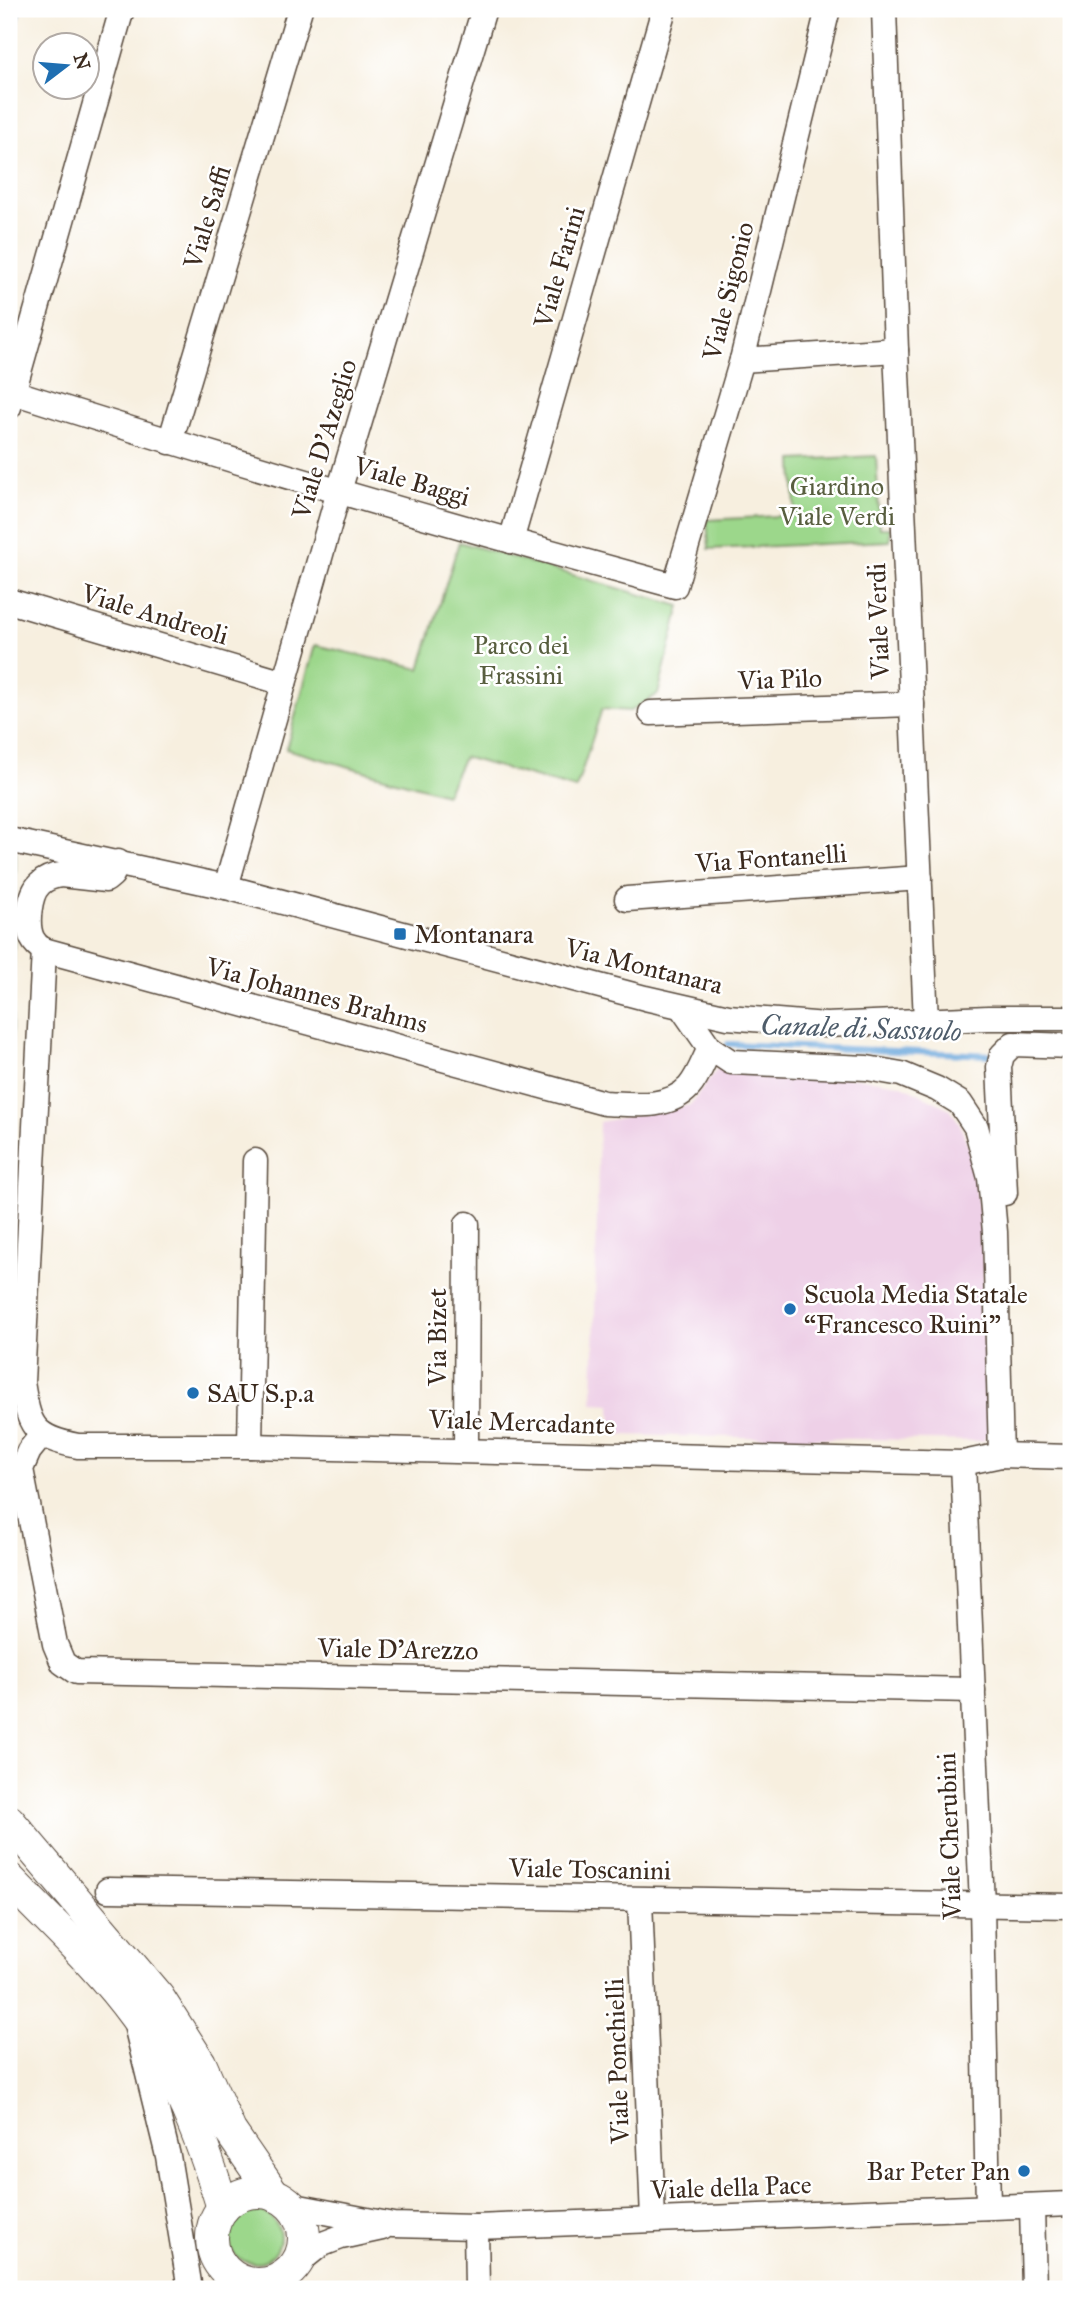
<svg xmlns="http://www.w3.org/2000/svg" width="1080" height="2298" font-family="'IM FELL Great Primer',serif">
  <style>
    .built { fill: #eed0e7 }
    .green { fill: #9cd78b; stroke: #6c8054; stroke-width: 2 }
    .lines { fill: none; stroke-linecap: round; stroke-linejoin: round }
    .stream { stroke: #6aa7dc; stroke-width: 6 }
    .minor-casing { stroke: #57483b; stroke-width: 27 }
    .major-casing { stroke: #57483b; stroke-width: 34 }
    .minor { stroke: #fff; stroke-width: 24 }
    .major { stroke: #fff; stroke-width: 32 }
    .poi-dot { fill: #1f6fb2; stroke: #fff; stroke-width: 2.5 }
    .labels { text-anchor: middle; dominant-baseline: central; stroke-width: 5; stroke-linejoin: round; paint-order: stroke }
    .street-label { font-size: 26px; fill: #3b2a1e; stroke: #fff }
    .park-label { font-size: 26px; fill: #585e3f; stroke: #fff }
    .poi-label { font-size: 26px; fill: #3b2a1e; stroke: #fff; text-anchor: start }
    .water-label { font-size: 28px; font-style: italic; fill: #4e5c6a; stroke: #fff }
  </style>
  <rect width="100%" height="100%" fill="#fff"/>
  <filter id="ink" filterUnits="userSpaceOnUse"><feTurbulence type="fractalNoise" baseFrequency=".0143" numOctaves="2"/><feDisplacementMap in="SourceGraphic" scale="14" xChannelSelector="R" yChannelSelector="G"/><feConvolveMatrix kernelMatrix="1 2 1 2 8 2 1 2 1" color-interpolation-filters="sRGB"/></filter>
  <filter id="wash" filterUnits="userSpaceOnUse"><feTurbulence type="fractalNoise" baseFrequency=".00686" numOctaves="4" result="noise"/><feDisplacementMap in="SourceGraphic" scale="28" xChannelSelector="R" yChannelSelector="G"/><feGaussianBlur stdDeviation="1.57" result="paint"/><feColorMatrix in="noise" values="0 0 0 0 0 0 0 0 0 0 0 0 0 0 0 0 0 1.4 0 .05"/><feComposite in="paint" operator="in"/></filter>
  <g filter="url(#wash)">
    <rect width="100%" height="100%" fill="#f7efdf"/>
    <polygon class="built" points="718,1068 857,1078 900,1084 950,1109 960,1124 970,1151 980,1215 993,1425 983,1441 612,1435 611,1404 593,1403 599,1122 690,1105"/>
    <g class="green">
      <polygon points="876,456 880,528 890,528 890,541 709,549 707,520 795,515 793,460"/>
      <polygon points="459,542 680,606 658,694 630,711 602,709 576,789 464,757 446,794 286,749 315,645 420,669"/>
      <polygon points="9,851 16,853 9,1128"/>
      <circle cx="254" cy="2237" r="26"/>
    </g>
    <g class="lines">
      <g class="stream">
        <polyline points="9,49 19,9"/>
        <polyline points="728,1044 991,1055"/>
      </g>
    </g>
  </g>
  <g filter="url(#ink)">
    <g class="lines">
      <g class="minor-casing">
        <g id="minor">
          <polyline points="884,9 896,350 926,1021"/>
          <polyline points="742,360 896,350"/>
          <path d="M 13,392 C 232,462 453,526 675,586 L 742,360 L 828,9"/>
          <polyline points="9,407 122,9"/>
          <polyline points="170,442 300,9"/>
          <polyline points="511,541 664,9"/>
          <polyline points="9,601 284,683"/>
          <polyline points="651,713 912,704"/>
          <polyline points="9,840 226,887 645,998 728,1017 826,1025 988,1018 1071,1018"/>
          <path d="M 118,862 L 112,875 L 106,880 L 61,875 C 53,876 46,878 40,884 C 29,894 26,925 32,938 C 35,944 38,947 44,950 L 604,1103 C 631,1104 668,1110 689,1087 C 698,1077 704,1060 710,1048"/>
          <polyline points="226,887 339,491 484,9"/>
          <polyline points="627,899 920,878"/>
          <path d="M 44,950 L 22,1382 C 29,1426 32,1437 78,1446 L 250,1446 L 963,1463 L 1001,1455 L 1071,1457"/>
          <polyline points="682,1008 710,1048 731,1062 867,1068 901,1074 937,1089 960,1103 976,1127 990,1178 995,1232 1001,1455"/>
          <polyline points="1005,1193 999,1067 1002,1055 1013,1044 1071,1046"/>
          <polyline points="42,1435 29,1451 21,1469 55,1644 63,1663 76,1672 973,1690"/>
          <polyline points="250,1446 255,1161"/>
          <polyline points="466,1450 467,1224"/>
          <polyline points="963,1463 982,1905 988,2207"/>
          <polyline points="108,1890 1071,1906"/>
          <polyline points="640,1900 653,2219"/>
          <polyline points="137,2029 168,2156 190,2289"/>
          <polyline points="289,2205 393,2225 476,2227 1071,2204"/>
          <polyline points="1032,2206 1034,2289"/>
          <polyline points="476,2227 477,2289"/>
          <polyline points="295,2265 320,2245 341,2237 382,2228"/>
        </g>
      </g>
      <g class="major-casing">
        <g id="major">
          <polyline points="9,1821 158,1997 200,2063 230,2131 274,2195"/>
          <path d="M 9,1879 C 51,1923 99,1966 135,2016 C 177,2074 202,2140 223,2208"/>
          <circle cx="258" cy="2238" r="46"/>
        </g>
      </g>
      <use href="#minor" class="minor"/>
      <use href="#major" class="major"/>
    </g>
  </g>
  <g class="poi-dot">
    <rect x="393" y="927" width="14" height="14" rx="3.5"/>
    <circle cx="790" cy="1309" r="7"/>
    <circle cx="193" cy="1393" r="7"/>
    <circle cx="1024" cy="2171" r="7"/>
  </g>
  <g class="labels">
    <g class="street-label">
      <text transform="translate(207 217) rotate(-73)">Viale Saffi</text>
      <text transform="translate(559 267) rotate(-74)">Viale Farini</text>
      <text transform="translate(728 291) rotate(-76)">Viale Sigonio</text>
      <text transform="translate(324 439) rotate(-73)">Viale D'Azeglio</text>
      <text transform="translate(412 481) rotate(16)">Viale Baggi</text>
      <text transform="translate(155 614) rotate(17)">Viale Andreoli</text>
      <text transform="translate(878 621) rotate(-92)">Viale Verdi</text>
      <text transform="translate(780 679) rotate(-2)">Via Pilo</text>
      <text transform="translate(771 858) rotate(-4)">Via Fontanelli</text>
      <text transform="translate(644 966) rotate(14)">Via Montanara</text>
      <text transform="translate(317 995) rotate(15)">Via Johannes Brahms</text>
      <text transform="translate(437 1337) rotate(-90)">Via Bizet</text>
      <text transform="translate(522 1422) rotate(2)">Viale Mercadante</text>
      <text transform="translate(398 1649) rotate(1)">Viale D'Arezzo</text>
      <text transform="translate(949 1836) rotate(-92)">Viale Cherubini</text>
      <text transform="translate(590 1869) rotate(1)">Viale Toscanini</text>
      <text transform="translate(617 2061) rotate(-92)">Viale Ponchielli</text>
      <text transform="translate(731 2187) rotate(-2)">Viale della Pace</text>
    </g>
    <g class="park-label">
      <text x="837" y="486">Giardino<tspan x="837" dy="30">Viale Verdi</tspan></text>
      <text x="521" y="645">Parco dei<tspan x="521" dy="30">Frassini</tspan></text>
    </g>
    <g class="poi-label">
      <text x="414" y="934">Montanara</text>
      <text x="804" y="1294">Scuola Media Statale<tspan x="804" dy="30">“Francesco Ruini”</tspan></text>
      <text x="207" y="1393">SAU S.p.a</text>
      <text x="1010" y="2171" text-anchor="end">Bar Peter Pan</text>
    </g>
    <g class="water-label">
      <text transform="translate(861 1028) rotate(2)">Canale di Sassuolo</text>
    </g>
  </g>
  <rect width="1080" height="2298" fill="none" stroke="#fff" stroke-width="35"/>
  <g transform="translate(66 66) rotate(74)"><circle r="33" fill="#ffffff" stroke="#b1aaa5" stroke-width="2"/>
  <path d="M0-5L12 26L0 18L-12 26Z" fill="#1f6fb2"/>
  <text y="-10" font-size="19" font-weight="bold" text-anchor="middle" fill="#3b2a1e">N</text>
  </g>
</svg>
